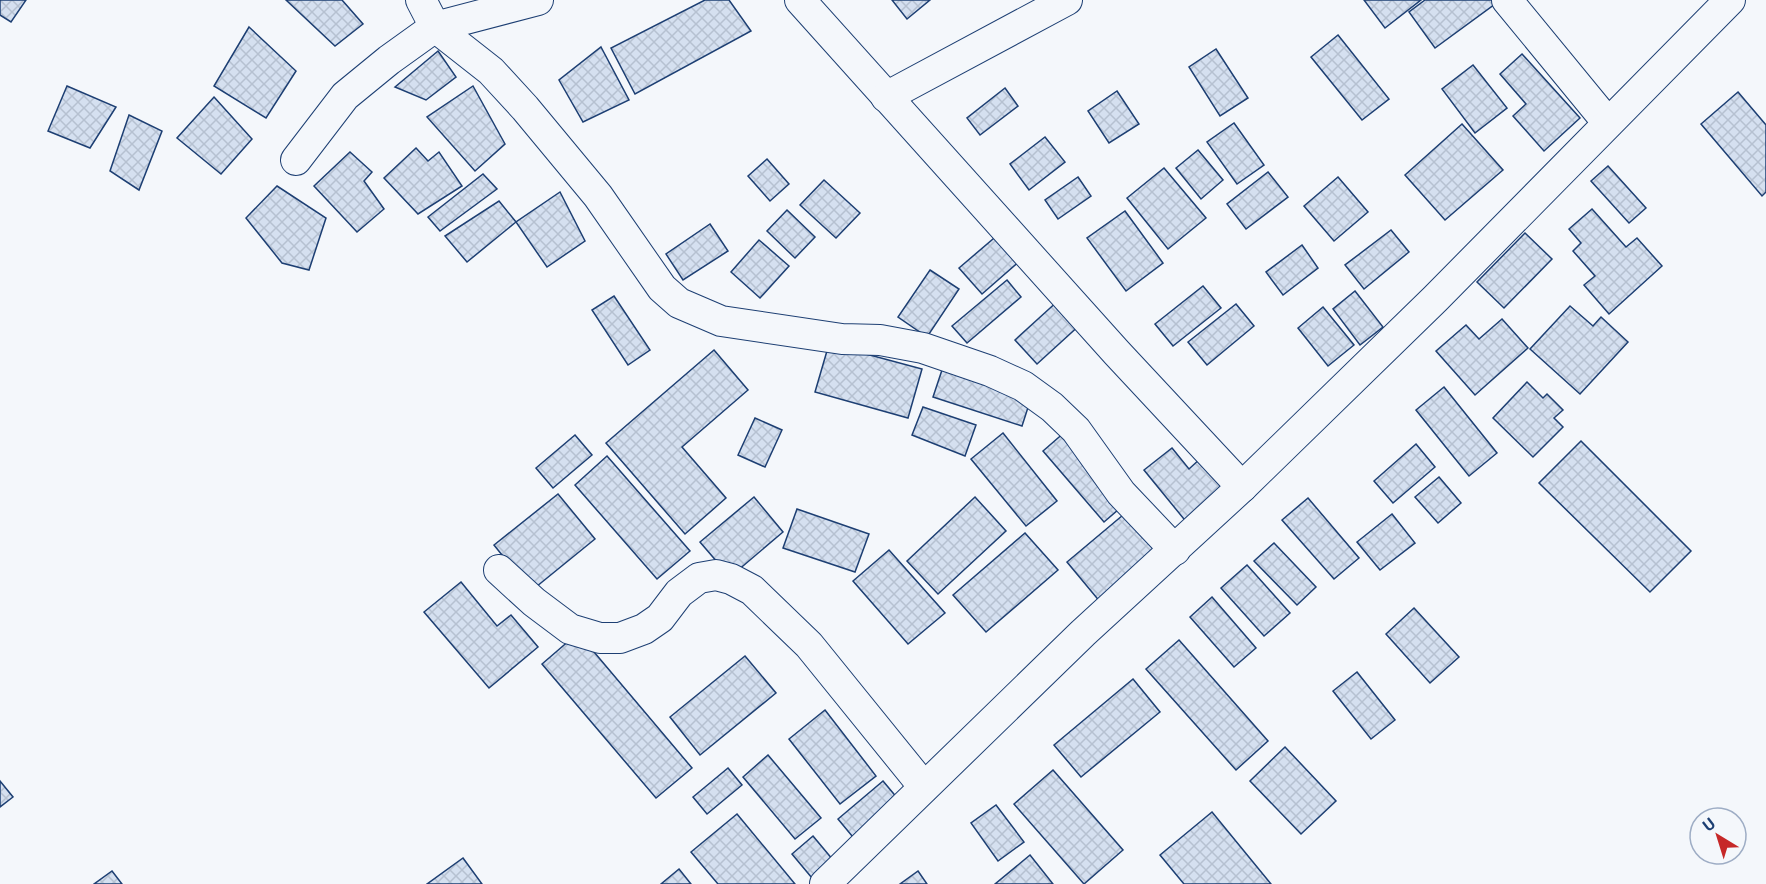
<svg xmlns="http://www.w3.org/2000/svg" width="1766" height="884" font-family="Roboto,sans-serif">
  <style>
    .building { fill: url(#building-cross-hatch); stroke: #1d3f73; stroke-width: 1.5 }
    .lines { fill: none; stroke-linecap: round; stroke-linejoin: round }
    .street-casing { stroke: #1d3f73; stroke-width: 32 }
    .street { stroke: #f4f7fb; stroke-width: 30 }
  </style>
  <defs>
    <pattern id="building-cross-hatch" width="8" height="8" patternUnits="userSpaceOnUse" patternTransform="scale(1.5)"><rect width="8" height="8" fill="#d5e0f0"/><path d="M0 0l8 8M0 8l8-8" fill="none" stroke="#b6c1d1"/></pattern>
  </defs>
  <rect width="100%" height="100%" fill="#f4f7fb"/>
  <g class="building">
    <polygon points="0,0 26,0 11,22 0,15"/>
    <polygon points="286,0 342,0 363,24 335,46"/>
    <polygon points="705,0 729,0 751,31 635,94 611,48"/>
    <polygon points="892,0 930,0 907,19"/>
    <polygon points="1364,0 1421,0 1385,28"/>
    <polygon points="1425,0 1492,0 1495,4 1435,48 1409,12"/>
    <polygon points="249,27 296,71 266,118 214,86"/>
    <polygon points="1338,35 1389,99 1362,120 1311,57"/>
    <polygon points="601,47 629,100 583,122 559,80"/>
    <polygon points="1216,49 1248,98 1220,116 1189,67"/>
    <polygon points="438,51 456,77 426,100 395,87"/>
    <polygon points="1522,54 1580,118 1544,151 1513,116 1526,104 1500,74"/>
    <polygon points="1473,65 1507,108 1475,133 1442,89"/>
    <polygon points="67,86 116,107 90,148 48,131"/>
    <polygon points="473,86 505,144 475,171 427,117"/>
    <polygon points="1005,88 1018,106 980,135 967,118"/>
    <polygon points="1117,91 1139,124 1109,143 1088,111"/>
    <polygon points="1738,92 1766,125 1766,192 1762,196 1701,124"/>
    <polygon points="214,97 252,139 221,174 177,138"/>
    <polygon points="129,115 162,131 139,190 110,171"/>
    <polygon points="1234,123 1264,165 1237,184 1207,142"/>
    <polygon points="1462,124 1503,170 1445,220 1405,175"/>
    <polygon points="1045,137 1065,162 1029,190 1010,164"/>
    <polygon points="416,148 428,161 439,152 462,186 418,214 384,178"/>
    <polygon points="1198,150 1223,180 1201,199 1176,168"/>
    <polygon points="350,152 372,172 364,181 384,209 357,232 314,186"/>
    <polygon points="767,159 789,184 770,201 748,176"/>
    <polygon points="1608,166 1646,208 1629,223 1591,181"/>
    <polygon points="1164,168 1206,218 1168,249 1127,198"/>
    <polygon points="1268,172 1288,197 1246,229 1227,204"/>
    <polygon points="483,174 497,189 440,231 428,217"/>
    <polygon points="1078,177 1091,196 1058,219 1045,200"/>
    <polygon points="1338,177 1368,212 1334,241 1304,206"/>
    <polygon points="824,180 860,213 836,238 800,205"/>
    <polygon points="277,186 326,218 309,270 282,263 246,218"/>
    <polygon points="560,192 585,241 547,267 516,222"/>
    <polygon points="499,201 516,222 467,262 445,236"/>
    <polygon points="1592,209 1626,247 1637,238 1662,266 1609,314 1584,285 1595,276 1573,251 1581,243 1569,229"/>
    <polygon points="787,210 815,237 795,258 767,231"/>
    <polygon points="1125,211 1163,263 1126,291 1087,238"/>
    <polygon points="710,224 728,251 683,280 666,254"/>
    <polygon points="1391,230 1409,252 1364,289 1345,265"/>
    <polygon points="1000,233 1023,258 982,294 959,268"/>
    <polygon points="1525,233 1552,259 1504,308 1477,282"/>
    <polygon points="759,240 789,266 760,298 731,272"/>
    <polygon points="1302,245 1318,268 1283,295 1266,272"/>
    <polygon points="930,270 959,289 927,337 898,317"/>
    <polygon points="1007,280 1021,297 967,343 952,326"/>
    <polygon points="1203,286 1221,308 1173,346 1155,324"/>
    <polygon points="1355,291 1383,327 1360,345 1333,309"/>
    <polygon points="614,296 650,350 628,365 592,310"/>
    <polygon points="1060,299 1082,323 1037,364 1015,340"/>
    <polygon points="1236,304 1254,326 1207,365 1188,342"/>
    <polygon points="1570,306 1593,326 1601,317 1628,342 1580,394 1530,349"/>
    <polygon points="1323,307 1354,345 1328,366 1298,328"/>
    <polygon points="1502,319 1528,348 1475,395 1436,351 1466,325 1479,339"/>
    <polygon points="829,344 922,369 908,418 815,392"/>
    <polygon points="714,350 748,390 682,447 726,498 685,534 606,443"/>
    <polygon points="943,367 1032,395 1022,426 933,397"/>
    <polygon points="1527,382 1543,398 1547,394 1563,410 1554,418 1563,427 1533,457 1493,418"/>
    <polygon points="1444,387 1497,453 1469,476 1416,410"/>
    <polygon points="923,407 976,425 965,456 912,435"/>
    <polygon points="755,418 782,430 765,467 738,455"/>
    <polygon points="1066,431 1126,503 1104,522 1043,451"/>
    <polygon points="1003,433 1057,501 1026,526 971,459"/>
    <polygon points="575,435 592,455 553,488 536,468"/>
    <polygon points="1581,441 1691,551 1650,592 1539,483"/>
    <polygon points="1416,444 1435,467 1393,503 1374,481"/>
    <polygon points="1172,448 1189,469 1202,457 1229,491 1188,524 1144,470"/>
    <polygon points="607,456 690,551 657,579 575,485"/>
    <polygon points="1439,477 1461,503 1438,523 1415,497"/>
    <polygon points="558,494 595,539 531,591 494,545"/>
    <polygon points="754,497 783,532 730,577 700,542"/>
    <polygon points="975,497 1006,531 938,594 907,561"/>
    <polygon points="1308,498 1359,558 1334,579 1282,520"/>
    <polygon points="797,509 869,534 855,572 783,548"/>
    <polygon points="1129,510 1163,552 1101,603 1067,562"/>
    <polygon points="1392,514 1415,543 1380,570 1357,542"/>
    <polygon points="1025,533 1058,570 986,632 953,595"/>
    <polygon points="1274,543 1316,587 1297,605 1254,561"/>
    <polygon points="889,550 945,613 908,644 853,581"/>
    <polygon points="1247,565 1290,613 1264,636 1221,588"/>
    <polygon points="461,582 497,626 511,615 538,647 489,688 424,612"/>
    <polygon points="1212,597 1256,648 1234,667 1190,617"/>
    <polygon points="1414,608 1459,657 1430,683 1386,634"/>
    <polygon points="578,633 692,768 656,798 542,664"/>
    <polygon points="1179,640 1268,741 1236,770 1146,669"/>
    <polygon points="745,656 776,693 700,755 670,717"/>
    <polygon points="1357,672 1395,720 1371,739 1333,691"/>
    <polygon points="1133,679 1160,712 1081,777 1054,745"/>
    <polygon points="825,710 876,776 840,804 789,739"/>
    <polygon points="1285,747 1336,801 1301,834 1250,781"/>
    <polygon points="768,755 821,818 795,839 743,777"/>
    <polygon points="728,768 742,785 707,814 693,797"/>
    <polygon points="1053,770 1123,850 1084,884 1014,804"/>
    <polygon points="0,781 13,797 0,807"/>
    <polygon points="883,781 903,805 857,842 838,819"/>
    <polygon points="996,805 1024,842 998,861 971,823"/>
    <polygon points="1212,812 1271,884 1184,884 1160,855"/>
    <polygon points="737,814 795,884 718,884 691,852"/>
    <polygon points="813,836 838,866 817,884 792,854"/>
    <polygon points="1030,855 1053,884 995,884"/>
    <polygon points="463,858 482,884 427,884"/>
    <polygon points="679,869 691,884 661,884"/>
    <polygon points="112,871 122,884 94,884"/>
    <polygon points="918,871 927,884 900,884"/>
  </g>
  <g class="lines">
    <g class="street-casing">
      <g id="street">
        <polyline points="421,0 435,27 491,71 525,108 598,196 662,288 679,303 721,321 842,339 880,340 923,348 990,371 1023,386 1052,407 1076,430 1121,493 1175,550"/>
        <polyline points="800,0 1117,353 1242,487"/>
        <polyline points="1507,0 1608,123"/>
        <polyline points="886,97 1067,0"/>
        <polyline points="296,160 345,96 389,60 435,27 538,0"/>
        <polyline points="499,570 534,602 570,629 600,638 620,638 644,629 660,618 679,593 699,578 716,575 731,579 752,590 809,645 924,787"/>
        <polyline points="825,884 1083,633 1242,487 1435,299 1730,0"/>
      </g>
    </g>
    <use href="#street" class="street"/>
  </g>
  <g transform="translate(1718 836) rotate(322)"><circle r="28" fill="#f4f7fb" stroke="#9eadc5" stroke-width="1.5"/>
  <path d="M0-4.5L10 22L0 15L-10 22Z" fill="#c62828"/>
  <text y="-9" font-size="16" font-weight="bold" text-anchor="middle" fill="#1d3f73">U</text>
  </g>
</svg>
